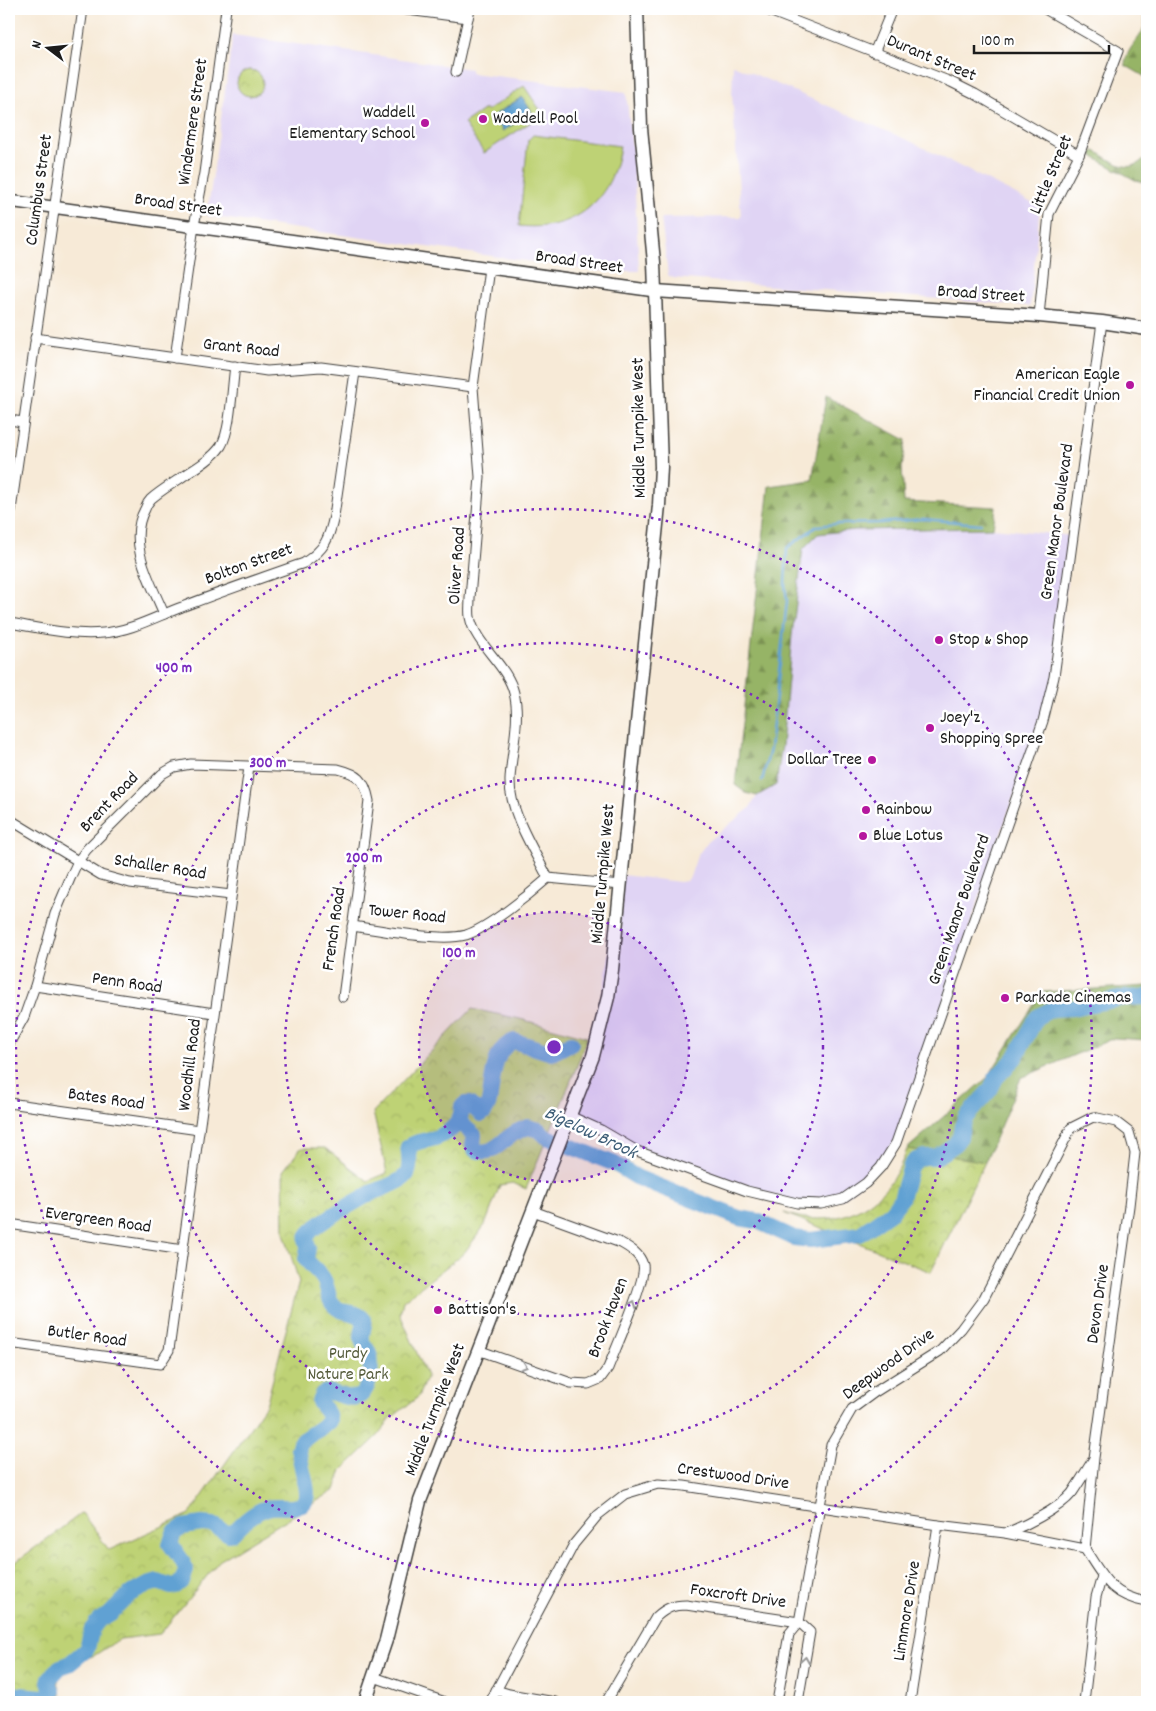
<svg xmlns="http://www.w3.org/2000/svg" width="1156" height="1711" font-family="Dekko,sans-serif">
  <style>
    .built { fill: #e0d4f4 }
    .forest { fill: url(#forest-firs); stroke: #596841 }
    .park { fill: url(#park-crowns); stroke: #6d7748 }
    .pitch { fill: #bed275; stroke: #6d7748 }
    .water { fill: #60a1d3; stroke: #3e5e78 }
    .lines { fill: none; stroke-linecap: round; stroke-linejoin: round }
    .stream { stroke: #60a1d3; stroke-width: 2.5 }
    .river { stroke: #60a1d3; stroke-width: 16 }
    .minor-casing { stroke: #3d3b38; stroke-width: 11 }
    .tertiary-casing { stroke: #3d3b38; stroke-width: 14 }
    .secondary-casing { stroke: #3d3b38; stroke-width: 15 }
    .minor { stroke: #fff; stroke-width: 9 }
    .tertiary { stroke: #fff; stroke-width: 11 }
    .secondary { stroke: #fff; stroke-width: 12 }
    .oneway { stroke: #999 }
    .ring { fill: none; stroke: #7b2cbf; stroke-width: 2.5; stroke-dasharray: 2.5 5 }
    .poi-dot { fill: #b5179e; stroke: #fff; stroke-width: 2 }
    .labels { text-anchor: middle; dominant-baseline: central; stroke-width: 5; stroke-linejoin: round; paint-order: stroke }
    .street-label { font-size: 18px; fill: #1c1c1c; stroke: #fff }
    .poi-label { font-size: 18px; fill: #1c1c1c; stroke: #fff; text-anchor: start }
    .park-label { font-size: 18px; fill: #555c3b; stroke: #fff }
    .water-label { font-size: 19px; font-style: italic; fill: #3e5e78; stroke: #fff }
    .centre { fill: #7b2cbf; stroke: #fff; stroke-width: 2.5 }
    .ring-label { font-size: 15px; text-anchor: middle; font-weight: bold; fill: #7b2cbf; stroke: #fff; stroke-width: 5; stroke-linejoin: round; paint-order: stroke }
  </style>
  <defs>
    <pattern id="forest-firs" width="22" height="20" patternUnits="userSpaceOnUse" patternTransform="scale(1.25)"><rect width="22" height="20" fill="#96b466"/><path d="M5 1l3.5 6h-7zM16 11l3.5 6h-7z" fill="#7a9253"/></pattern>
    <pattern id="park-crowns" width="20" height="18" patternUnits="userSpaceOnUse" patternTransform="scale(1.25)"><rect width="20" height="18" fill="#bed275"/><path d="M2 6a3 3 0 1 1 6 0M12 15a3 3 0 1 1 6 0" fill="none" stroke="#a3b465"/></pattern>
  </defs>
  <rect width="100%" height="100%" fill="#fff"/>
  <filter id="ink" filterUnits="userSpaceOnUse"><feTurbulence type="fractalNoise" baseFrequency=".02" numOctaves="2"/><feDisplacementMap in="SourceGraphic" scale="10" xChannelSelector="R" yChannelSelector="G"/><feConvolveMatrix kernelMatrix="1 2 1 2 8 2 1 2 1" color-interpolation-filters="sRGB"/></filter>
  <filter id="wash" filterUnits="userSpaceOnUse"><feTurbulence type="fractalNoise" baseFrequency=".0096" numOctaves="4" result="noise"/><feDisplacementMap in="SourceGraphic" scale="20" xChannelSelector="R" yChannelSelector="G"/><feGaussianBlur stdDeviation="1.12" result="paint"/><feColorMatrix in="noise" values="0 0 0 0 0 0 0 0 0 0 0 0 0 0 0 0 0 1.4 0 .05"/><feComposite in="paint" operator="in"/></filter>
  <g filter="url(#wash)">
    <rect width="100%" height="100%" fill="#f7ead7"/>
    <g class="built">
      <polygon points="233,35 471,69 471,73 626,92 633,155 639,271 598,271 207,216"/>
      <polygon points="733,65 912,142 1040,207 1030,306 673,278 668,275 661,218 741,217 732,94"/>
      <polygon points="993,528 1073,536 1054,677 896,1143 881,1167 843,1199 797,1203 637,1151 570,1116 593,1056 622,875 680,882 686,881 690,877 697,856 708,841 749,809 757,796 776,785 782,746 792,635 803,549 817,534 855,530"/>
    </g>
    <g class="forest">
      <path d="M 1136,9 L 1147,9 L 1147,78 L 1125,65 C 1125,45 1150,35 1144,14 Z"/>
      <path d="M 1095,151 C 1115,161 1129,178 1147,155 L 1147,183 L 1135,180 L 1097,159 L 1093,156 L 1092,152 Z"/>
      <polygon points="826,397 906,440 902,468 904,502 996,507 993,528 855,530 818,534 803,549 792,635 782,746 776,785 757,796 746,793 735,785 769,486 812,480"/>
      <polygon points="1147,986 1147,1040 1114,1038 1021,1078 985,1162 907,1149 988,1077 1042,992"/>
    </g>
    <g class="park">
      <circle cx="250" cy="83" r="13"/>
      <polygon points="472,1009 516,1018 587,1037 579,1061 526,1189 513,1183 500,1185 485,1225 464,1253 403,1301 400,1314 427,1376 418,1397 390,1419 378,1436 342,1470 335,1490 219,1561 160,1634 120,1639 95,1655 56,1670 61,1696 40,1702 9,1702 9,1567 82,1513 109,1550 190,1514 266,1405 299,1282 284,1233 283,1171 301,1148 325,1148 368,1181 387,1173 373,1112"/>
      <path d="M 907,1149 L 985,1162 L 931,1272 L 784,1213 C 840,1232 889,1204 907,1149 Z"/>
    </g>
    <g class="pitch">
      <polygon points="524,86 543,114 484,153 464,123 483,110 488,110"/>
      <path d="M 533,135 L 620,146 C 612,201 575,232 519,226 L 528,140 Z"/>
    </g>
    <polygon class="water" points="522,97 532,112 503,131 493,116"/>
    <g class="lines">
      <polyline class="stream" points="762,781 770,749 787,601 785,584 787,548 817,526 836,524 880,523 923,519 981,524"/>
      <g class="river">
        <path d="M 459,1122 L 474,1135 L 473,1146 L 475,1150 C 492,1156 500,1143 513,1134 C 518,1131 523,1129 528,1127 L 539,1130 L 547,1137 L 615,1164 L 638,1178 L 739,1218 L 757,1221 L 794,1238 L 811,1240 L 860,1234 L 891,1212 L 901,1199 L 911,1165 L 916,1160 L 924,1157 L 936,1157 L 954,1145 L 960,1137 L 962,1126 L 966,1117 L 990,1090 L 996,1078 L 1015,1058 L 1037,1017 L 1052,1009 L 1072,1008 L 1124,998 L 1147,997"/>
        <path d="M 9,1694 L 43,1697 L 51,1696 L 53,1692 L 49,1682 L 50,1678 L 60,1667 L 69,1664 L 87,1649 L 92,1629 L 98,1621 L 111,1613 L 130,1594 L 148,1585 L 158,1582 L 171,1587 L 176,1586 L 183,1580 L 186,1570 L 183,1562 L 170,1544 L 174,1533 L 183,1527 L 202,1524 L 213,1525 L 229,1534 L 233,1533 C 242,1523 254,1512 267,1508 C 277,1505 287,1509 298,1506 C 313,1502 305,1482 303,1472 C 301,1464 300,1457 298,1449 C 301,1436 319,1432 329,1421 L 328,1414 L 319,1402 C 324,1375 354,1415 366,1388 C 371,1379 372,1363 369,1353 C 367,1348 363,1345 362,1340 C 361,1333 365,1327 364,1320 C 357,1310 346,1315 337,1308 C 327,1301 329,1290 324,1280 C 320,1272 311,1267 306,1259 C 306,1256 308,1252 308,1248 C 308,1244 305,1241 307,1237 C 311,1225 361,1199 373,1192 C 383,1188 401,1183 407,1174 C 411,1166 409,1155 408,1147 C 415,1142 419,1142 427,1140 C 444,1137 462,1126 462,1107 L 465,1104 L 469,1104 L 481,1114 C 498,1109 483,1053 514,1041 L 552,1053 L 571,1043"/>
      </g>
    </g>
  </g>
  <g filter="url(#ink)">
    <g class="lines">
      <g class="minor-casing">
        <g id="minor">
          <polyline points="400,9 468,18"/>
          <polyline points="764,9 951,82 975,94 1079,155"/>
          <polyline points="874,53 892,9"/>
          <polyline points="456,72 470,9"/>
          <path d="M 489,268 L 473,387 L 480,477 L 470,598 C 470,605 469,611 470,617 C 475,645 507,664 514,693 C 521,720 511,752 510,780 C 509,812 534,850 548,878"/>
          <polyline points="1039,316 1049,214 1079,155 1118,51 1045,9"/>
          <polyline points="35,338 267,371 321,367 473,387"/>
          <polyline points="175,358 194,226 204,173 226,9"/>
          <polyline points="9,420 23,422"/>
          <polyline points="9,524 83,9"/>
          <path d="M 164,614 C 151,582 126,543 145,509 C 146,506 148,502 151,499 C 160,491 172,484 182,477 C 196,468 212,459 221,446 C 231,430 232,386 235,366"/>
          <path d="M 9,623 C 40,628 72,636 103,633 C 131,631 157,616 182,607 C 223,591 264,577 304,563 C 325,549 329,539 334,516 L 355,372"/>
          <polyline points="9,819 101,875 130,883 231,895"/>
          <path d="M 352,926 C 382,930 439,942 466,935 C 488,928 530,894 548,878 L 621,885"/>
          <polyline points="35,986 214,1013"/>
          <path d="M 9,1044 L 24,1017 L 35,986 L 55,914 L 72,874 L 78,861 L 87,849 L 162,774 L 174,767 L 191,764 L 338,769 C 358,774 365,779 369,801 L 343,997"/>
          <polyline points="9,1103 199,1130"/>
          <polyline points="570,1116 601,1130 637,1151 747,1191 797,1203 821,1204 843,1199 866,1183 881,1167 896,1143 1043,721 1054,677 1102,322"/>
          <polyline points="9,1224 183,1250"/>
          <polyline points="9,1343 160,1364 169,1350 249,767"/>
          <path d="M 478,1350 L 571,1383 L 588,1384 L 600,1379 L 608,1368 C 615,1350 647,1279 643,1265 C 640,1254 630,1248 621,1243 L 533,1211"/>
          <path d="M 1006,1533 C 1024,1526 1059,1509 1072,1493 C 1079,1483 1086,1471 1093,1460"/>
          <path d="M 1085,1549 C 1103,1577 1111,1596 1147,1602"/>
          <polyline points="374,1677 445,1702"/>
          <polyline points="496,1690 509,1694 555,1702"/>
          <polyline points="490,1702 574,1544 598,1515 625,1494 658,1484 684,1486 938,1525 1005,1533 1085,1549"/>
          <path d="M 606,1702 L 656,1617 C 666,1608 673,1605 686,1605 L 799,1622"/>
          <polyline points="777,1702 789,1634 799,1622 831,1445 852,1409 875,1392 940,1351 961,1329 984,1298 1071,1128 1093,1117 1116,1122 1129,1132 1135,1153 1129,1206 1094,1458 1085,1549"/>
          <polyline points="798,1702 810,1632 799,1622"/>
          <polyline points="910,1702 938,1525"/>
          <polyline points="1084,1702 1096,1597 1102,1576"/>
        </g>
      </g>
      <g class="tertiary-casing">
        <polyline id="tertiary" points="9,201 655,291"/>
      </g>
      <g class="secondary-casing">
        <g id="secondary">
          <polyline points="655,291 1039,316 1102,322 1147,329"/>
          <polyline points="365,1702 386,1640 420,1501 593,1056 608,997 612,970 659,505 661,467 654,262 641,128 637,9"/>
        </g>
      </g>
      <use href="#minor" class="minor"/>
      <use href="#tertiary" class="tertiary"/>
      <use href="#secondary" class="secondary"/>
    </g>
    <defs><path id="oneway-chevron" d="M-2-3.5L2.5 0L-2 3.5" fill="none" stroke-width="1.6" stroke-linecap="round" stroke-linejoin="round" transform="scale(1.25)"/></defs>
    <g class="oneway">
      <use href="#oneway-chevron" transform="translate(633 1304) rotate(-69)"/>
      <use href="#oneway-chevron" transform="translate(524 1366) rotate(19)"/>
      <use href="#oneway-chevron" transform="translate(805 1660) rotate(-81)"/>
    </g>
  </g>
  <circle cx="554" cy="1047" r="135" fill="#7b2cbf" fill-opacity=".12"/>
  <g class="ring">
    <circle cx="554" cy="1047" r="135"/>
    <circle cx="554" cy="1047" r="269"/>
    <circle cx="554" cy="1047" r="404"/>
    <circle cx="554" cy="1047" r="538"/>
  </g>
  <g class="poi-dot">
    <circle cx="483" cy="119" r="5"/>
    <circle cx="425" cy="123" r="5"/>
    <circle cx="1130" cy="385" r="5"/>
    <circle cx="939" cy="640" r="5"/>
    <circle cx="930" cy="728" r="5"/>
    <circle cx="872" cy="760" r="5"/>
    <circle cx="866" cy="810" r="5"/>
    <circle cx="863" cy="836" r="5"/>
    <circle cx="1005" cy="998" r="5"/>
    <circle cx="438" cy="1310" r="5"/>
  </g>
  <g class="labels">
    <g class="street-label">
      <text transform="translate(931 59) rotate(23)">Durant Street</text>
      <text transform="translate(194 122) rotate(-82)">Windermere Street</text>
      <text transform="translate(1052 175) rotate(-67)">Little Street</text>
      <text transform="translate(40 190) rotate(-82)">Columbus Street</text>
      <text transform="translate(178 206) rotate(8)">Broad Street</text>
      <text transform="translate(579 263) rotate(8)">Broad Street</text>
      <text transform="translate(981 295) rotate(4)">Broad Street</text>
      <text transform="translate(241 349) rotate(6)">Grant Road</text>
      <text transform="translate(640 428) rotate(-91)">Middle Turnpike West</text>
      <text transform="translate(1058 522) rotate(-82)">Green Manor Boulevard</text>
      <text transform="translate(249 565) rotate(-20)">Bolton Street</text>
      <text transform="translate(458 566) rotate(-86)">Oliver Road</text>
      <text transform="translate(110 803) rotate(-46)">Brent Road</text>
      <text transform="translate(160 868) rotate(9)">Schaller Road</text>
      <text transform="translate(604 874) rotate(-85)">Middle Turnpike West</text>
      <text transform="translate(960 910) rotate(-71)">Green Manor Boulevard</text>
      <text transform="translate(407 915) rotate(6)">Tower Road</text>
      <text transform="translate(335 929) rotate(-82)">French Road</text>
      <text transform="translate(127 984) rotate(8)">Penn Road</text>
      <text transform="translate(191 1065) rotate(-83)">Woodhill Road</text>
      <text transform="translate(106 1100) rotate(8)">Bates Road</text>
      <text transform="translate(98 1221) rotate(8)">Evergreen Road</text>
      <text transform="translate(1099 1304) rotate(-82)">Devon Drive</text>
      <text transform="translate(609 1318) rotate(-69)">Brook Haven</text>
      <text transform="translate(87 1337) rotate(8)">Butler Road</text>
      <text transform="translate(889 1365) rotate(-36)">Deepwood Drive</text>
      <text transform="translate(436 1410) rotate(-69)">Middle Turnpike West</text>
      <text transform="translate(733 1477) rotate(8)">Crestwood Drive</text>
      <text transform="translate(738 1597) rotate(8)">Foxcroft Drive</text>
      <text transform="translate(908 1611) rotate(-81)">Linnmore Drive</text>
    </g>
    <g class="poi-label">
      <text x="415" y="113" text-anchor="end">Waddell<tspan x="415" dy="21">Elementary School</tspan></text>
      <text x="493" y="119">Waddell Pool</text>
      <text x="1120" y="375" text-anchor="end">American Eagle<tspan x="1120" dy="21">Financial Credit Union</tspan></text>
      <text x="949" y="640">Stop &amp; Shop</text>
      <text x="940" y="718">Joey'z<tspan x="940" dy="21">Shopping Spree</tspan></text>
      <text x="862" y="760" text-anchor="end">Dollar Tree</text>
      <text x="876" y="810">Rainbow</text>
      <text x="873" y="836">Blue Lotus</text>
      <text x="1015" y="998">Parkade Cinemas</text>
      <text x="448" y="1310">Battison's</text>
    </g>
    <g class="park-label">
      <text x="348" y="1354">Purdy<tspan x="348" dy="21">Nature Park</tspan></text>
    </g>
    <g class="water-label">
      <text transform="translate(590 1134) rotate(25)">Bigelow Brook</text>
    </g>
  </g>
  <circle cx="554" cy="1047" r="8" class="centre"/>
  <g class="ring-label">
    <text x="174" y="672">400 m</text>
    <text x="268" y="767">300 m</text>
    <text x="364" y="862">200 m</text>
    <text x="459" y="957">100 m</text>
  </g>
  <rect width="1156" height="1711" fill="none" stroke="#fff" stroke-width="30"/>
  <g transform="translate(48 48) rotate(286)" stroke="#ffffff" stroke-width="4" paint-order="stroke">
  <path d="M0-4L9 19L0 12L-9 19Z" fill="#1c1c1c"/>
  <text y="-8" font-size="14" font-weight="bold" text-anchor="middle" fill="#1c1c1c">N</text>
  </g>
  <path d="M974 45v8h135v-8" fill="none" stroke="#1c1c1c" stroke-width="2.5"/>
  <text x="981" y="45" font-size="15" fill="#1c1c1c" stroke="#ffffff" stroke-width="4" paint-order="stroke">100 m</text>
</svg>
